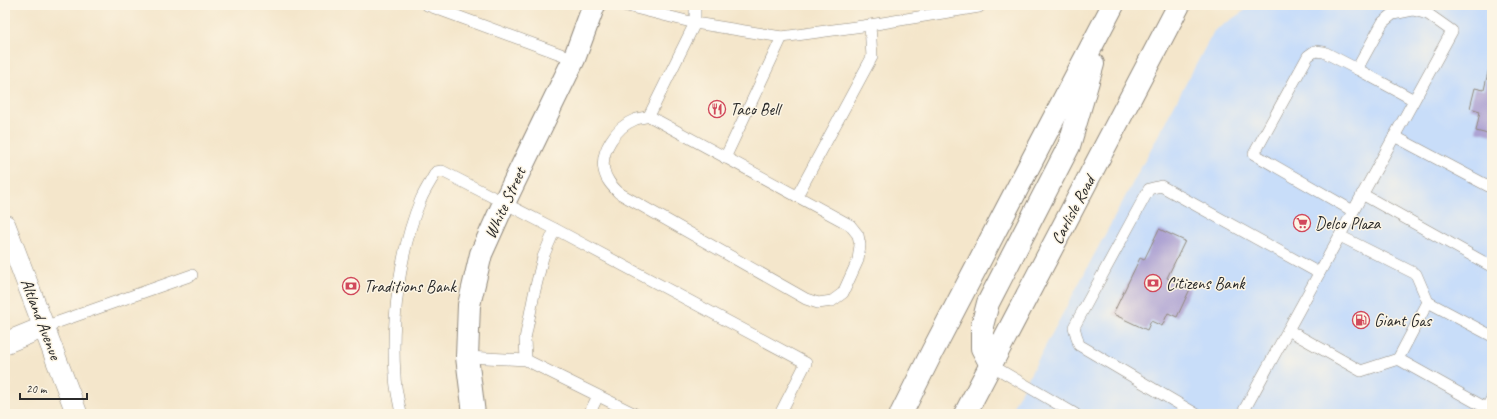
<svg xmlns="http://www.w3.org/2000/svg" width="1497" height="419" font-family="Caveat,sans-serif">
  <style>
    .built { fill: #c8ddf9 }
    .building { fill: #ada3d3 }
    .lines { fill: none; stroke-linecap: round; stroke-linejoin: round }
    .service-casing { stroke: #90887b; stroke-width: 12 }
    .minor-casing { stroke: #90887b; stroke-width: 22 }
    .tertiary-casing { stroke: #90887b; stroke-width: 24 }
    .primary-casing { stroke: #90887b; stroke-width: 24 }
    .service { stroke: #fff; stroke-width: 11 }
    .minor { stroke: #fff; stroke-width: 21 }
    .tertiary { stroke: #fff; stroke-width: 22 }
    .primary { stroke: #fff; stroke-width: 22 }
    .labels { text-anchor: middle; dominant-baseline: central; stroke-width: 3; stroke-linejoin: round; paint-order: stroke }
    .poi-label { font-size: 17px; fill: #2b2b2b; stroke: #fcf5e5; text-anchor: start }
    .street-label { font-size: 17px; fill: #2b2b2b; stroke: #fcf5e5 }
  </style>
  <rect width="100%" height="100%" fill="#fcf5e5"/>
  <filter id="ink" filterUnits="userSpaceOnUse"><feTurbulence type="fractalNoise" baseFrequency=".025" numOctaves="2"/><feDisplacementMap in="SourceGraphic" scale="8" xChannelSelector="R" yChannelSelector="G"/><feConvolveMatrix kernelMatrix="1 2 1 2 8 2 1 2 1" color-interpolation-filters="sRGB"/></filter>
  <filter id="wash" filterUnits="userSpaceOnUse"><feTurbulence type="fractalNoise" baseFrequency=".012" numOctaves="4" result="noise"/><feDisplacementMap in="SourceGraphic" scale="16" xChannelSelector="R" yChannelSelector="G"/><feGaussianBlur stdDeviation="0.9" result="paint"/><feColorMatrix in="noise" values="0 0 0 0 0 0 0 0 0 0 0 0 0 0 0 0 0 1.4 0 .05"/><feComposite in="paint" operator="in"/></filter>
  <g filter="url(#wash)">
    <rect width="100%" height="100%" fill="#f4e6cb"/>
    <polygon class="built" points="1253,5 1492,5 1492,414 1009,414 1214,31"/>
    <g id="blocks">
      <g class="building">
        <polygon points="1491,59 1492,59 1492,135 1476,131 1480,111 1470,108 1475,88 1484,90"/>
        <polygon points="1159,229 1185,241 1167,278 1190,289 1177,317 1168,313 1162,326 1151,321 1147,330 1113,314 1140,258 1144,260"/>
      </g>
    </g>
  </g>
  <g filter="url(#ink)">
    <use href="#blocks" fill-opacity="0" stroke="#90887b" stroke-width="1"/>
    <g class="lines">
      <g class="service-casing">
        <g id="service">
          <polyline points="427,5 574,59"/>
          <polyline points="623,5 695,23 782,37 870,25 979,7 980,5"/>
          <path d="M 649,116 C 644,118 638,118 634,120 C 616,127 600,152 604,170 C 606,180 612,186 619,193 L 806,299 L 818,303 L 832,301 L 843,293 L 858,260 L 860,245 L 858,235 L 850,225 L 649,116 L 695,23 L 695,5"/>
          <polyline points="1394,136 1492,188"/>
          <polyline points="725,158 782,37"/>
          <polyline points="1362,194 1489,265 1492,265"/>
          <polyline points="797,196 872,57 870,25"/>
          <polyline points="1353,211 1254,154 1308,56 1315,51 1324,52 1357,69"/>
          <polyline points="1340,236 1416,274 1428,302"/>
          <polyline points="44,327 192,275"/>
          <polyline points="1288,330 1361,371 1398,359"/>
          <polyline points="467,357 526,360 635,414"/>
          <polyline points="526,360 525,339 534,294 543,257 555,229"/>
          <polyline points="991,365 1075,414"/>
          <polyline points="1486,408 1398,359 1428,302 1492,336"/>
          <polyline points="1484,413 1492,398"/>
          <path d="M 401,414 C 399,401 395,388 395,375 C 391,321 400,248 421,199 C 425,190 431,181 436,172 L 442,171 L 555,229 L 806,363 L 780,414"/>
          <polyline points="589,414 598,396"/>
          <polyline points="1196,414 1079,345 1074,327 1149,189 1161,186 1319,273"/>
          <polyline points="1242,414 1452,31 1428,14 1413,10 1393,14 1383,22 1357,69 1414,100"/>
        </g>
      </g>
      <g class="minor-casing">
        <g id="minor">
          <polyline points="5,225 77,414"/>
          <polyline points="5,343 44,327"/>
        </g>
      </g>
      <g class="tertiary-casing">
        <polyline id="tertiary" points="474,414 467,357 469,305 481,254 504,203 574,59 594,5"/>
      </g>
      <g class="primary-casing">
        <g id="primary">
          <polyline points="991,365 982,348 982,326 988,303 1069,146 1093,64"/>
          <polyline points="901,414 932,352 1113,5"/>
          <polyline points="965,414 1179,5"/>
        </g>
      </g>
      <use href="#service" class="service"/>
      <use href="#minor" class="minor"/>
      <use href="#tertiary" class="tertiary"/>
      <use href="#primary" class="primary"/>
    </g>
  </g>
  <defs>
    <g id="restaurant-ring" transform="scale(0.9)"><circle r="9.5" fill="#fcf5e5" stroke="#d1495b" stroke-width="1.5"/><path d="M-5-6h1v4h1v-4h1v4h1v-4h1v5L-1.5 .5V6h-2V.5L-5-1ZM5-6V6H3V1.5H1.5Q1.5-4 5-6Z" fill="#d1495b"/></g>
    <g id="supermarket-ring" transform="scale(0.9)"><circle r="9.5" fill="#fcf5e5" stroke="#d1495b" stroke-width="1.5"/><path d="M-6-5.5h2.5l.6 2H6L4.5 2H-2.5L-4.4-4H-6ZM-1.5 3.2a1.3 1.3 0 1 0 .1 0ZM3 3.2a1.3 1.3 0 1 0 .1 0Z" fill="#d1495b"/></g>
    <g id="bank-ring" transform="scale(0.9)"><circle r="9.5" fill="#fcf5e5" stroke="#d1495b" stroke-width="1.5"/><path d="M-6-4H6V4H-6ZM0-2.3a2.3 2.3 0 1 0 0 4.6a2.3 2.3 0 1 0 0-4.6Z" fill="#d1495b"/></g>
    <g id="fuel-ring" transform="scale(0.9)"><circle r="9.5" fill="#fcf5e5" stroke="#d1495b" stroke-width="1.5"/><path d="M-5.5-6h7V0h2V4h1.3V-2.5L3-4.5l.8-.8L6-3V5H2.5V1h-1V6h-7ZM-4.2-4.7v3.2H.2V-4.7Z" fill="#d1495b"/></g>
  </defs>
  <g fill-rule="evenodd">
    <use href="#restaurant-ring" x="717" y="109"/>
    <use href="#supermarket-ring" x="1302" y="223"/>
    <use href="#bank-ring" x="1153" y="283"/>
    <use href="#bank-ring" x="351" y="286"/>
    <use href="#fuel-ring" x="1361" y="320"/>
  </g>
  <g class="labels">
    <g class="poi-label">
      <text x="730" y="109">Taco Bell</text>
      <text x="1315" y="223">Delco Plaza</text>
      <text x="1166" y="283">Citizens Bank</text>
      <text x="364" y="286">Traditions Bank</text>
      <text x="1374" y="320">Giant Gas</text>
    </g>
    <g class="street-label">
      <text transform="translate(505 203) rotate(-65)">White Street</text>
      <text transform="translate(1073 210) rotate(-62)">Carlisle Road</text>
      <text transform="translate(41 319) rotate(69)">Altland Avenue</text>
    </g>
  </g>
  <rect width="1497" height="419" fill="none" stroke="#fcf5e5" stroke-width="20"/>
  <path d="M20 393v6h67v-6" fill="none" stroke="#2b2b2b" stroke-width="2"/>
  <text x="26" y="393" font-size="12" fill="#2b2b2b" stroke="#fcf5e5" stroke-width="3" paint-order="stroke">20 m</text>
</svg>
